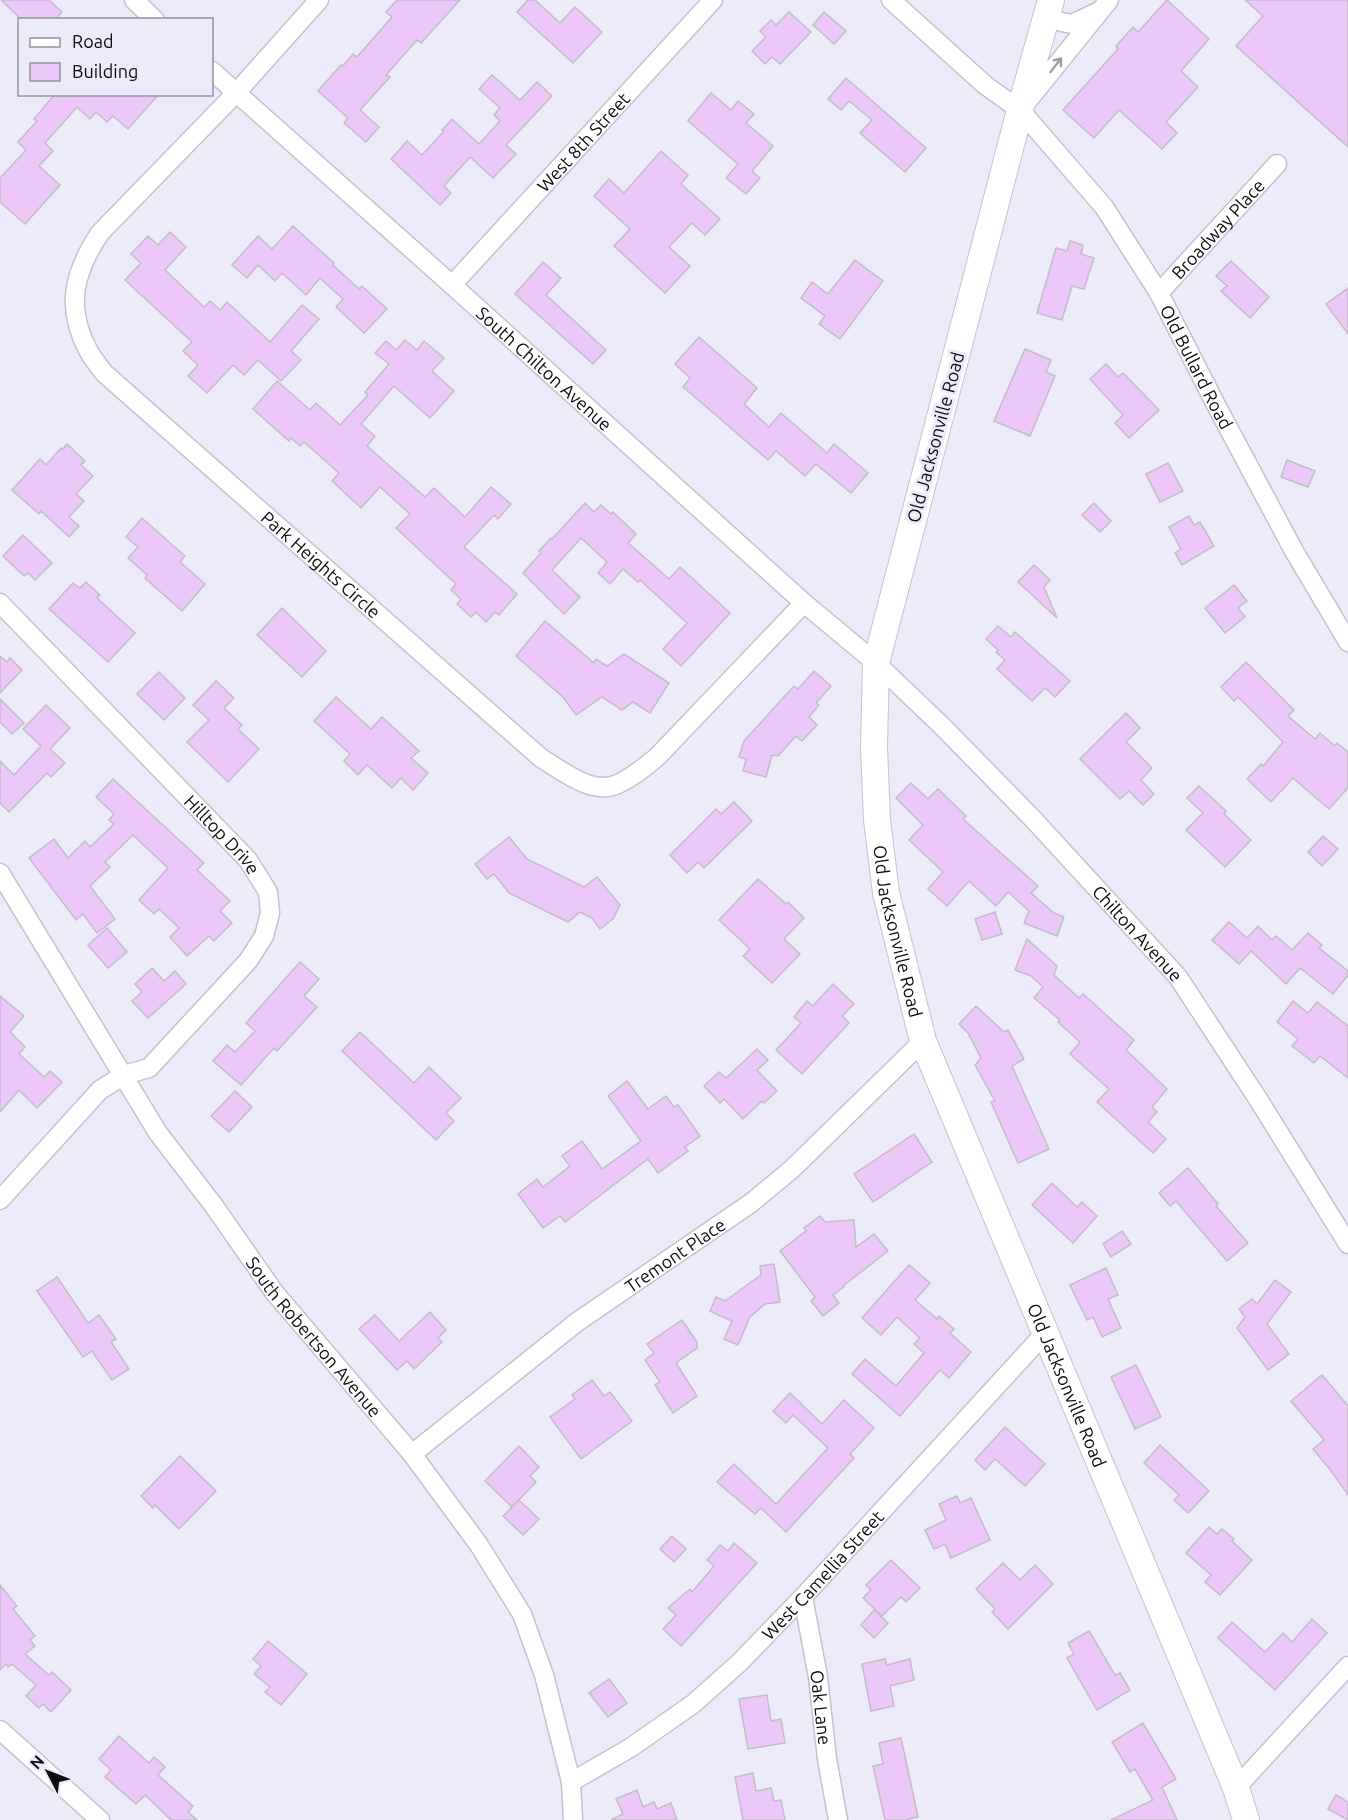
<svg xmlns="http://www.w3.org/2000/svg" width="1348" height="1820" font-family="Ubuntu,sans-serif">
  <style>
    .building { fill: #ecc8f8; stroke: #c5bcc8; stroke-width: 1.5 }
    .lines { fill: none; stroke-linecap: round; stroke-linejoin: round }
    .street-casing { stroke: #c4c2d1; stroke-width: 21 }
    .secondary-casing { stroke: #c4c2d1; stroke-width: 28 }
    .street { stroke: #fff; stroke-width: 18 }
    .secondary { stroke: #fff; stroke-width: 26 }
    .oneway { stroke: #9e9ea0 }
    .labels { text-anchor: middle; dominant-baseline: central; stroke-width: 6; stroke-linejoin: round; paint-order: stroke }
    .street-label { font-size: 18px; fill: #0d0d11; stroke: #edebfa }
  </style>
  <rect width="100%" height="100%" fill="#edebfa"/>
  <g class="building">
    <polygon points="1,0 49,0 62,12 55,20 22,20"/>
    <polygon points="397,0 460,0 421,43 417,40 386,75 390,77 360,110 379,127 366,142 344,123 348,118 318,91 341,65 343,66 353,54 357,57 392,17 386,12"/>
    <polygon points="528,0 535,0 560,23 575,7 602,32 573,63 517,12"/>
    <polygon points="1167,0 1209,39 1181,71 1198,87 1166,122 1177,133 1162,149 1119,110 1094,138 1063,110 1118,49 1116,46 1133,27 1138,32"/>
    <polygon points="1245,0 1348,0 1348,147 1236,46 1263,16"/>
    <polygon points="789,12 811,32 780,64 772,57 765,64 752,51 766,37 760,31 771,20 776,25"/>
    <polygon points="824,12 846,31 834,44 813,25"/>
    <polygon points="492,75 520,100 537,82 552,96 506,145 516,154 493,178 470,157 444,186 451,193 440,205 391,159 407,141 422,155 444,131 442,130 452,119 479,144 500,121 494,115 500,108 479,89"/>
    <polygon points="846,78 926,148 905,172 860,133 872,120 849,101 841,110 828,99"/>
    <polygon points="711,93 731,110 738,101 754,114 746,123 773,146 752,171 760,178 746,194 726,178 738,164 688,121"/>
    <polygon points="55,94 159,94 128,129 113,116 107,122 96,112 90,119 77,107 45,143 53,151 39,166 60,185 25,224 0,202 0,178 26,150 18,142 37,121 34,119"/>
    <polygon points="661,151 688,175 681,184 720,219 705,235 692,223 669,247 690,266 665,293 614,246 630,229 594,196 609,179 624,193"/>
    <polygon points="293,226 334,263 333,265 359,289 362,286 387,309 364,333 336,307 343,299 320,278 306,295 282,273 275,281 258,265 247,278 232,265 258,236 272,249"/>
    <polygon points="170,232 186,247 165,270 204,307 210,301 220,310 227,302 270,342 302,305 319,319 291,351 301,360 281,381 258,360 244,375 233,365 207,393 188,376 198,365 183,351 192,342 125,280 141,263 131,254 148,236 158,245"/>
    <polygon points="1070,241 1083,245 1081,254 1094,258 1084,289 1072,286 1062,320 1037,313 1056,248 1067,251"/>
    <polygon points="855,260 883,281 840,339 819,324 825,316 801,298 812,282 828,294"/>
    <polygon points="1231,261 1269,297 1250,318 1221,291 1227,286 1216,276"/>
    <polygon points="543,262 561,278 546,295 606,350 593,364 515,294"/>
    <polygon points="1348,288 1348,334 1326,304"/>
    <polygon points="699,337 757,388 744,404 769,427 781,413 827,453 834,444 868,473 851,493 816,464 805,476 776,451 768,460 683,387 690,378 675,364"/>
    <polygon points="405,340 417,350 424,341 444,358 432,371 454,391 430,418 394,386 361,424 375,436 367,446 425,497 434,488 465,517 491,487 511,504 498,519 494,515 464,547 517,594 499,615 495,612 486,622 476,612 471,617 457,604 461,599 451,590 456,584 396,528 410,514 380,487 361,508 332,481 339,473 304,442 300,446 291,438 289,441 253,409 277,381 310,410 316,403 340,425 368,395 365,392 389,364 375,353 386,341 396,350"/>
    <polygon points="1025,349 1051,360 1046,372 1055,376 1030,436 994,421"/>
    <polygon points="1106,364 1118,377 1123,373 1159,410 1129,438 1115,423 1123,415 1090,379"/>
    <polygon points="67,444 85,461 81,465 93,476 76,494 84,501 69,517 79,526 69,537 41,511 39,514 12,490 40,459 46,465 61,448 62,450"/>
    <polygon points="1287,460 1315,471 1308,487 1281,477"/>
    <polygon points="1168,463 1183,491 1160,502 1146,474"/>
    <polygon points="585,503 594,512 601,505 611,514 613,512 636,534 628,543 669,579 680,567 730,613 681,666 663,649 687,623 640,580 638,582 623,569 610,584 598,573 607,562 581,538 552,570 580,597 564,614 523,573 541,553 539,551 551,538 552,539"/>
    <polygon points="1094,503 1111,521 1100,532 1082,515"/>
    <polygon points="1189,516 1194,525 1200,522 1214,546 1182,565 1175,553 1181,549 1169,527"/>
    <polygon points="142,518 185,556 180,562 205,584 182,611 145,578 147,575 128,558 138,547 126,537"/>
    <polygon points="23,535 52,563 35,580 28,573 24,576 3,556"/>
    <polygon points="1034,565 1050,580 1044,587 1057,618 1018,582"/>
    <polygon points="86,582 100,595 97,598 135,633 108,662 49,609 73,583 80,588"/>
    <polygon points="1234,585 1247,601 1238,608 1245,617 1225,633 1205,608"/>
    <polygon points="282,608 326,651 302,677 257,635"/>
    <polygon points="545,621 594,663 596,659 607,666 624,654 669,683 650,713 633,702 622,710 602,697 576,715 563,697 516,656"/>
    <polygon points="998,626 1011,637 1015,632 1070,681 1055,697 1045,688 1032,701 997,669 1005,660 996,652 998,650 986,639"/>
    <polygon points="0,656 7,662 10,658 22,670 0,693"/>
    <polygon points="1246,662 1294,710 1288,716 1315,739 1320,733 1335,746 1337,743 1348,752 1348,788 1329,809 1293,778 1271,802 1247,779 1261,764 1263,766 1283,742 1238,697 1234,701 1221,687"/>
    <polygon points="814,671 831,686 816,703 819,705 809,717 817,725 802,741 796,736 778,756 772,755 766,777 743,771 746,759 739,757 744,741 794,686 798,689"/>
    <polygon points="159,672 185,698 164,720 137,694"/>
    <polygon points="216,681 234,698 224,708 242,725 238,729 259,749 228,782 187,742 209,720 193,705"/>
    <polygon points="336,697 371,729 382,717 419,751 411,758 428,773 413,790 401,778 392,788 367,765 358,775 344,761 350,754 314,721"/>
    <polygon points="0,699 24,723 12,734 0,722"/>
    <polygon points="46,705 70,728 50,749 65,763 51,777 47,773 9,812 0,803 0,761 14,775 41,746 23,729"/>
    <polygon points="1126,713 1140,728 1126,742 1152,768 1141,780 1154,794 1143,805 1129,791 1120,799 1080,759"/>
    <polygon points="113,779 204,863 197,870 230,901 220,911 232,923 214,941 209,936 187,956 170,937 179,928 159,909 154,914 139,900 168,868 133,835 105,862 110,867 90,886 115,919 97,933 83,914 76,920 29,858 54,839 68,858 85,841 90,847 114,824 109,820 114,814 96,797"/>
    <polygon points="911,783 928,799 938,789 966,816 963,819 1038,886 1031,893 1054,913 1064,917 1057,936 1024,923 1029,911 1008,892 996,906 969,881 947,906 928,889 943,872 909,840 923,825 896,798"/>
    <polygon points="1199,786 1226,811 1224,814 1251,840 1225,867 1186,830 1203,813 1187,798"/>
    <polygon points="734,802 752,821 704,868 698,862 687,873 670,855 716,809 721,814"/>
    <polygon points="1323,836 1338,849 1322,866 1308,852"/>
    <polygon points="509,837 527,859 584,887 597,877 620,905 613,919 600,929 592,918 580,912 568,922 509,893 494,874 487,879 475,864"/>
    <polygon points="758,879 786,904 788,902 804,918 784,939 800,954 772,983 743,956 750,949 719,920"/>
    <polygon points="995,912 1002,934 982,940 975,919"/>
    <polygon points="1229,922 1247,938 1258,926 1272,940 1276,936 1292,950 1308,933 1322,945 1319,948 1348,971 1348,975 1333,994 1300,968 1286,984 1251,951 1239,964 1212,940"/>
    <polygon points="107,928 127,952 108,968 88,945"/>
    <polygon points="1027,939 1057,966 1054,975 1079,998 1083,994 1134,1040 1126,1050 1167,1089 1152,1107 1157,1112 1148,1122 1166,1139 1153,1153 1097,1102 1109,1089 1070,1054 1080,1042 1058,1022 1060,1020 1034,998 1043,987 1031,976 1015,970"/>
    <polygon points="300,962 319,979 304,996 317,1007 277,1051 274,1048 241,1085 213,1061 227,1045 235,1052 255,1031 246,1023"/>
    <polygon points="152,968 164,981 175,971 186,984 148,1018 132,1001 142,992 135,984"/>
    <polygon points="833,984 854,1004 842,1016 849,1023 802,1074 776,1050 801,1023 794,1017 807,1001 813,1006"/>
    <polygon points="0,996 24,1016 10,1032 25,1047 19,1054 44,1077 50,1071 62,1082 37,1108 19,1090 0,1112"/>
    <polygon points="1293,1001 1308,1013 1317,1002 1348,1026 1348,1078 1320,1056 1314,1063 1292,1046 1298,1039 1277,1022"/>
    <polygon points="976,1006 1004,1032 1008,1030 1024,1059 1012,1066 1049,1149 1018,1163 991,1102 995,1101 975,1065 981,1058 968,1033 959,1024"/>
    <polygon points="360,1032 414,1083 429,1067 461,1098 446,1113 454,1121 436,1140 342,1051"/>
    <polygon points="757,1049 768,1060 757,1070 777,1091 764,1103 762,1101 743,1119 724,1099 720,1103 704,1086 719,1072 726,1078"/>
    <polygon points="627,1081 648,1109 666,1096 674,1107 678,1105 700,1136 685,1147 688,1151 658,1173 648,1159 565,1222 560,1216 543,1228 518,1194 537,1179 543,1187 570,1166 562,1156 582,1141 602,1169 641,1141 608,1096"/>
    <polygon points="235,1091 252,1107 229,1132 211,1116"/>
    <polygon points="914,1134 932,1162 873,1202 854,1174"/>
    <polygon points="1188,1168 1218,1204 1216,1206 1248,1243 1227,1261 1176,1201 1170,1206 1159,1193"/>
    <polygon points="1052,1183 1077,1207 1082,1202 1097,1216 1073,1243 1032,1205"/>
    <polygon points="820,1216 825,1222 854,1220 856,1247 874,1234 888,1251 843,1286 844,1287 833,1295 839,1303 823,1316 811,1301 815,1297 780,1251 806,1231 804,1228"/>
    <polygon points="1122,1231 1131,1244 1111,1257 1103,1244"/>
    <polygon points="774,1264 780,1302 765,1304 750,1317 738,1345 724,1339 732,1321 710,1311 716,1297 725,1301 761,1275 760,1266"/>
    <polygon points="909,1265 930,1283 915,1300 937,1319 939,1316 954,1329 950,1333 971,1352 949,1378 940,1370 900,1416 852,1374 865,1359 896,1386 924,1353 914,1344 920,1338 897,1317 881,1335 862,1318"/>
    <polygon points="1106,1268 1118,1295 1108,1299 1121,1328 1102,1337 1093,1317 1087,1320 1070,1285"/>
    <polygon points="57,1277 88,1323 99,1315 116,1339 111,1342 129,1369 112,1380 92,1351 83,1357 37,1291"/>
    <polygon points="1275,1280 1291,1292 1267,1324 1289,1354 1268,1370 1237,1328 1245,1317 1239,1309 1252,1299 1257,1304"/>
    <polygon points="430,1312 446,1330 438,1338 442,1342 414,1369 407,1361 397,1370 359,1329 375,1315 399,1341"/>
    <polygon points="682,1320 697,1342 697,1348 676,1363 697,1396 673,1413 655,1385 660,1382 645,1360 654,1353 647,1344"/>
    <polygon points="1136,1365 1161,1417 1135,1429 1111,1377"/>
    <polygon points="1322,1375 1348,1406 1348,1495 1332,1472 1313,1449 1324,1440 1291,1401"/>
    <polygon points="592,1380 604,1396 610,1392 632,1421 581,1459 550,1417 575,1399 572,1395"/>
    <polygon points="790,1393 822,1424 844,1400 874,1428 850,1454 854,1458 786,1532 761,1508 755,1514 717,1482 734,1464 776,1504 828,1448 793,1415 786,1423 773,1411"/>
    <polygon points="1005,1427 1045,1464 1025,1486 995,1459 985,1470 975,1460"/>
    <polygon points="1160,1445 1209,1491 1188,1513 1174,1500 1179,1495 1144,1463"/>
    <polygon points="519,1446 539,1467 530,1476 536,1482 512,1507 485,1481"/>
    <polygon points="180,1456 216,1491 179,1529 155,1505 153,1508 141,1496"/>
    <polygon points="957,1496 960,1503 971,1498 990,1540 951,1558 945,1544 934,1549 925,1530 946,1520 939,1504"/>
    <polygon points="519,1500 539,1519 523,1535 503,1516"/>
    <polygon points="1209,1527 1217,1534 1222,1529 1234,1539 1232,1541 1252,1560 1220,1595 1205,1582 1211,1575 1186,1553"/>
    <polygon points="672,1536 686,1549 674,1562 660,1549"/>
    <polygon points="734,1543 757,1563 681,1646 663,1629 676,1615 668,1608 690,1589 692,1592 714,1566 707,1560 720,1545 728,1551"/>
    <polygon points="891,1560 920,1588 906,1602 901,1597 882,1616 863,1598 871,1590 866,1585"/>
    <polygon points="1003,1563 1020,1580 1035,1565 1053,1584 1008,1629 992,1612 995,1609 976,1589"/>
    <polygon points="0,1585 17,1606 13,1609 35,1636 30,1640 35,1646 25,1654 49,1675 52,1672 71,1690 51,1712 43,1704 39,1708 26,1696 36,1685 12,1664 8,1667 6,1664 0,1670"/>
    <polygon points="874,1610 888,1623 874,1638 861,1625"/>
    <polygon points="1312,1619 1327,1633 1275,1690 1218,1638 1232,1622 1265,1652 1283,1633 1292,1642"/>
    <polygon points="1089,1631 1115,1675 1120,1673 1130,1690 1097,1710 1067,1658 1074,1654 1068,1643"/>
    <polygon points="268,1641 307,1674 281,1705 265,1692 270,1687 254,1674 261,1666 253,1659"/>
    <polygon points="885,1659 887,1665 910,1659 914,1680 890,1686 894,1706 871,1711 862,1664"/>
    <polygon points="609,1679 627,1703 608,1717 589,1693"/>
    <polygon points="767,1695 771,1721 781,1719 785,1743 748,1749 739,1699"/>
    <polygon points="1143,1723 1176,1779 1162,1787 1177,1820 1111,1820 1153,1800 1135,1769 1130,1772 1112,1742"/>
    <polygon points="119,1736 149,1763 154,1757 165,1767 158,1775 193,1806 188,1812 197,1820 171,1820 145,1795 136,1804 105,1777 111,1770 99,1759"/>
    <polygon points="901,1738 918,1817 905,1820 885,1820 873,1766 883,1764 879,1743"/>
    <polygon points="753,1773 756,1791 771,1788 774,1801 781,1800 785,1820 743,1820 735,1777"/>
    <polygon points="637,1790 643,1807 654,1802 657,1809 671,1803 677,1820 611,1820 623,1814 616,1799"/>
    <polygon points="1336,1795 1348,1802 1348,1820 1328,1809"/>
  </g>
  <g class="lines">
    <g class="street-casing">
      <g id="street">
        <polyline points="134,0 155,20"/>
        <path id="s1" d="M 319,0 L 236,93 L 100,233 C 74,272 65,307 88,350 C 92,358 99,366 104,373 L 541,758 C 563,771 592,796 618,784 C 633,777 645,767 657,757 L 804,603"/>
        <path id="s2" d="M 891,0 L 985,85 L 1020,110 L 1104,207 L 1159,293 L 1216,405 L 1294,551 L 1348,642"/>
        <polyline points="1046,19 1072,24 1095,13"/>
        <path id="s3" d="M 212,71 L 452,285 L 804,603 L 876,663 L 942,726 L 1033,819 L 1178,977 L 1258,1099 L 1348,1244"/>
        <polyline points="1025,104 1109,0"/>
        <path id="s4" d="M 452,285 L 713,0"/>
        <path id="s5" d="M 1159,293 L 1277,164"/>
        <path id="s6" d="M 0,603 L 248,860 L 268,892 L 270,913 L 264,936 L 248,961 L 149,1068 L 124,1075 L 100,1090 L 0,1200"/>
        <path id="s7" d="M 0,873 L 158,1133 L 214,1206 L 274,1292 L 412,1454 L 479,1545 L 522,1614 L 544,1675 L 571,1782 L 573,1820"/>
        <path id="s8" d="M 412,1454 L 577,1322 L 751,1203 L 792,1169 L 923,1041"/>
        <path id="s9" d="M 803,1597 L 818,1677 L 827,1759 L 838,1820"/>
        <polyline points="0,1730 100,1820"/>
        <path id="s10" d="M 571,1782 L 630,1748 L 693,1704 L 739,1663 L 803,1597 L 1045,1333"/>
        <polyline points="1236,1788 1348,1666"/>
      </g>
    </g>
    <g class="secondary-casing">
      <g id="secondary">
        <path id="s11" d="M 1051,0 L 1020,110 L 876,663 L 874,747 L 877,820 L 886,893 L 923,1041 L 1236,1788 L 1246,1820"/>
      </g>
    </g>
    <use href="#street" class="street"/>
    <use href="#secondary" class="secondary"/>
  </g>
  <defs><path id="oneway-shaft" d="M-6 0H5M1.5-3L5.5 0L1.5 3" fill="none" stroke-width="1.6" stroke-linecap="round" stroke-linejoin="round" transform="scale(1.5)"/></defs>
  <use class="oneway" href="#oneway-shaft" transform="translate(1056 65) rotate(-52)"/>
  <g class="labels">
    <g class="street-label">
      <text stroke="none"><textPath href="#s4" startOffset="194">West 8th Street</textPath></text>
      <text stroke="none"><textPath href="#s5" startOffset="87">Broadway Place</textPath></text>
      <text stroke="none"><textPath href="#s2" startOffset="483">Old Bullard Road</textPath></text>
      <text stroke="none"><textPath href="#s3" startOffset="446">South Chilton Avenue</textPath></text>
      <text transform="translate(935 437) rotate(-75)">Old Jacksonville Road</text>
      <text stroke="none"><textPath href="#s1" startOffset="762">Park Heights Circle</textPath></text>
      <text stroke="none"><textPath href="#s6" startOffset="321">Hilltop Drive</textPath></text>
      <text stroke="none"><textPath href="#s11" startOffset="956">Old Jacksonville Road</textPath></text>
      <text stroke="none"><textPath href="#s3" startOffset="1266">Chilton Avenue</textPath></text>
      <text stroke="none"><textPath href="#s8" startOffset="330">Tremont Place</textPath></text>
      <text stroke="none"><textPath href="#s7" startOffset="561">South Robertson Avenue</textPath></text>
      <text stroke="none"><textPath href="#s11" startOffset="1442">Old Jacksonville Road</textPath></text>
      <text stroke="none"><textPath href="#s10" startOffset="328">West Camellia Street</textPath></text>
      <text stroke="none"><textPath href="#s9" startOffset="112">Oak Lane</textPath></text>
    </g>
  </g>
  <rect x="18" y="18" width="195" height="78" fill="#edebfa" stroke="#93929d" stroke-width="1.5"/>
  <rect x="30" y="38" width="30" height="9" fill="#ffffff" stroke="#93929d" stroke-width="1.5"/>
  <text x="72" y="48" font-size="18" fill="#0d0d11">Road</text>
  <rect x="30" y="63" width="30" height="18" fill="#ecc8f8" stroke="#93929d" stroke-width="1.5"/>
  <text x="72" y="78" font-size="18" fill="#0d0d11">Building</text>
  <g transform="translate(48 1772) rotate(312)" stroke="#edebfa" stroke-width="4.5" paint-order="stroke">
  <path d="M0-4.5L10 22L0 15L-10 22Z" fill="#0d0d11"/>
  <text y="-9" font-size="16" font-weight="bold" text-anchor="middle" fill="#0d0d11">N</text>
  </g>
</svg>
